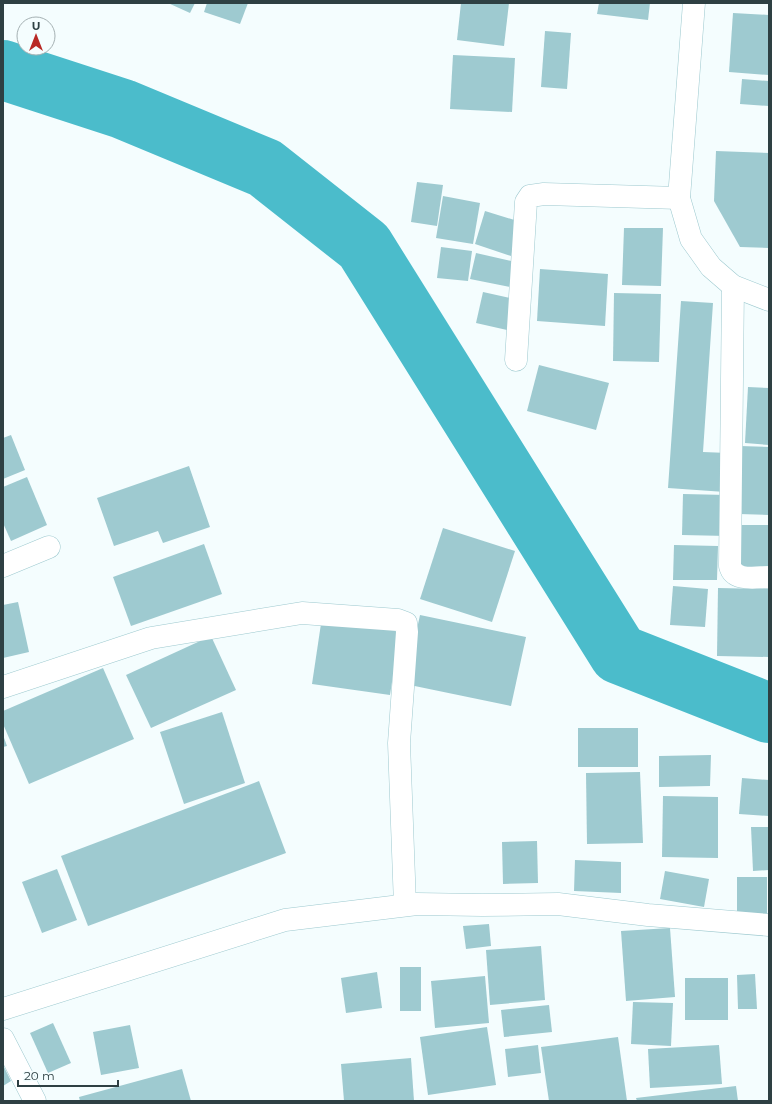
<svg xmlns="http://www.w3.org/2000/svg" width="772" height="1104" font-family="Montserrat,sans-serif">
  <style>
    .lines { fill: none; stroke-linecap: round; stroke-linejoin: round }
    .river { stroke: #4bbccb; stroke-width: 60 }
    .building { fill: #9ecad0 }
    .minor-casing { stroke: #9dc9cf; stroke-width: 23 }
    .tertiary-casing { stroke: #9dc9cf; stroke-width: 23 }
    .minor { stroke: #fff; stroke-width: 22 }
    .tertiary { stroke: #fff; stroke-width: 22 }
  </style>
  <rect width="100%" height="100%" fill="#f4fdfe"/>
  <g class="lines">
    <polyline class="river" points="3,70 123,109 265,168 364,246 619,654 769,713"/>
  </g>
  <g class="building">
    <polygon points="168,3 195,3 190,13"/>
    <polygon points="207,3 248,3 240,24 204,12"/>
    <polygon points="461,3 509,3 504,46 457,40"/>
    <polygon points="599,3 650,3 648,20 597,14"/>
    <polygon points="733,13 769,15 769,75 729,72"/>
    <polygon points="545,31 571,33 567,89 541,87"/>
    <polygon points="453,55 515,58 512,112 450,109"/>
    <polygon points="742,79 769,81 769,106 740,104"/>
    <polygon points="716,151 769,153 769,248 740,247 714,201"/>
    <polygon points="417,182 443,185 437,226 411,222"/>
    <polygon points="443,196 480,203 473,244 436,238"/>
    <polygon points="485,211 521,222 511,256 475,244"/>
    <polygon points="624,228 663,228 661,286 622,285"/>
    <polygon points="441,247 472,251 468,281 437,278"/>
    <polygon points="476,253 520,263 515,288 470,279"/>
    <polygon points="540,269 608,274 605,326 537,321"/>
    <polygon points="483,292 514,299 507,330 476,323"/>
    <polygon points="614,293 661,294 659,362 613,361"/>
    <polygon points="681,301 713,303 703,452 728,453 725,492 668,488"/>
    <polygon points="539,365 609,383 596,430 527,411"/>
    <polygon points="748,387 769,388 769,445 745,443"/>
    <polygon points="11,435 25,470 3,479 3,438"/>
    <polygon points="740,446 769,447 769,515 739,514"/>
    <polygon points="189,466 210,527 163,543 158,531 114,546 97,498"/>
    <polygon points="27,477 47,525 11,541 3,523 3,487"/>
    <polygon points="683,494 727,495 727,536 682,535"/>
    <polygon points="738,525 769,525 769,570 737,569"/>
    <polygon points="443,528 515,551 492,622 420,599"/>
    <polygon points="204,544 222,594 131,626 113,577"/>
    <polygon points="674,545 718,546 717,580 673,580"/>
    <polygon points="673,586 708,589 705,627 670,625"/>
    <polygon points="718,588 769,589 769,657 717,656"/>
    <polygon points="18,602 29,652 3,658 3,605"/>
    <polygon points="420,615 526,637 511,706 405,684"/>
    <polygon points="322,617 400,629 390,695 312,684"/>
    <polygon points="211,636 236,690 151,728 126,675"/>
    <polygon points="103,668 134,739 29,784 3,724 3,711"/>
    <polygon points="222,712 245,783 184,804 160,732"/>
    <rect x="578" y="728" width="60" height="39"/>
    <polygon points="3,735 7,746 3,747"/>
    <polygon points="711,755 710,786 659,787 659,756"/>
    <polygon points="640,772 643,843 587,844 586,773"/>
    <polygon points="742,778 769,780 769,816 739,814"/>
    <polygon points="259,781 286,853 88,926 61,856"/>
    <polygon points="663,796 718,797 718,858 662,857"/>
    <polygon points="751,827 769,827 769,870 753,871"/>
    <polygon points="537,841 538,883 503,884 502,842"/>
    <polygon points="575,860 621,862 621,893 574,891"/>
    <polygon points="57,869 77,920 42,933 22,882"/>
    <polygon points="665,871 709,879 704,907 660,899"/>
    <polygon points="737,877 767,877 767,917 737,916"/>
    <polygon points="489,924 491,946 466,949 463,926"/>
    <polygon points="670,928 675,997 626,1001 621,931"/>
    <polygon points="541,946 545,1000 490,1005 486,950"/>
    <rect x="400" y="967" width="21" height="44"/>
    <polygon points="377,972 382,1008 346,1013 341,978"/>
    <polygon points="755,974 757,1009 738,1009 737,975"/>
    <polygon points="485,976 489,1023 435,1028 431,981"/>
    <rect x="685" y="978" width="43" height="42"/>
    <polygon points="633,1002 673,1003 671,1046 631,1044"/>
    <polygon points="549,1005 552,1032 504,1037 501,1010"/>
    <polygon points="53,1023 71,1063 48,1073 30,1033"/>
    <polygon points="130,1025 139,1068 101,1075 93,1032"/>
    <polygon points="487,1027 496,1085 428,1095 420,1037"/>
    <polygon points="618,1037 627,1101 549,1101 541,1047"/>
    <polygon points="538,1045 541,1073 508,1077 505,1049"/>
    <polygon points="719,1045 722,1084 650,1088 648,1049"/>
    <polygon points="411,1058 414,1101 344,1101 341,1064"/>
    <polygon points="3,1065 11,1081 3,1086"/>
    <polygon points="182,1069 191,1101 80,1101 79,1097"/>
    <polygon points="736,1086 738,1101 637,1101 636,1098"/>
  </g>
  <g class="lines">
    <g class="minor-casing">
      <g id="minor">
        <polyline points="694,3 679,198 691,239 711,267 733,286 769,300"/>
        <path d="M 733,286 L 730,566 C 734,582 756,577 769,577"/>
        <polyline points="516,360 526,202 530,196 544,194 679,198"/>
        <polyline points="3,566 49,547"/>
        <polyline points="3,687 151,638 302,613 398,620 406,623 407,632 399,743 405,905"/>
        <polyline points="3,1009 285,920 417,904 482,905 558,904 648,915 769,925"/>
      </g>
    </g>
    <g class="tertiary-casing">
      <polyline id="tertiary" points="3,1039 35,1101"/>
    </g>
    <use href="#minor" class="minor"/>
    <use href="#tertiary" class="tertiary"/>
  </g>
  <rect width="772" height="1104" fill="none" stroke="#2e4043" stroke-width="8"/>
  <g transform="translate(36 36)"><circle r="19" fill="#f4fdfe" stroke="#a5b1b3"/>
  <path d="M0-3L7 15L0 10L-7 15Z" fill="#b82925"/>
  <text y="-6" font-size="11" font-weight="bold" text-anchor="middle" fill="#2e4043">U</text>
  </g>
  <path d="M18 1080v6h100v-6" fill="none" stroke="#2e4043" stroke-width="2"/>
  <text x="24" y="1080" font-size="12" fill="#2e4043" stroke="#f4fdfe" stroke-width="3" paint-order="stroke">20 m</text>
</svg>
